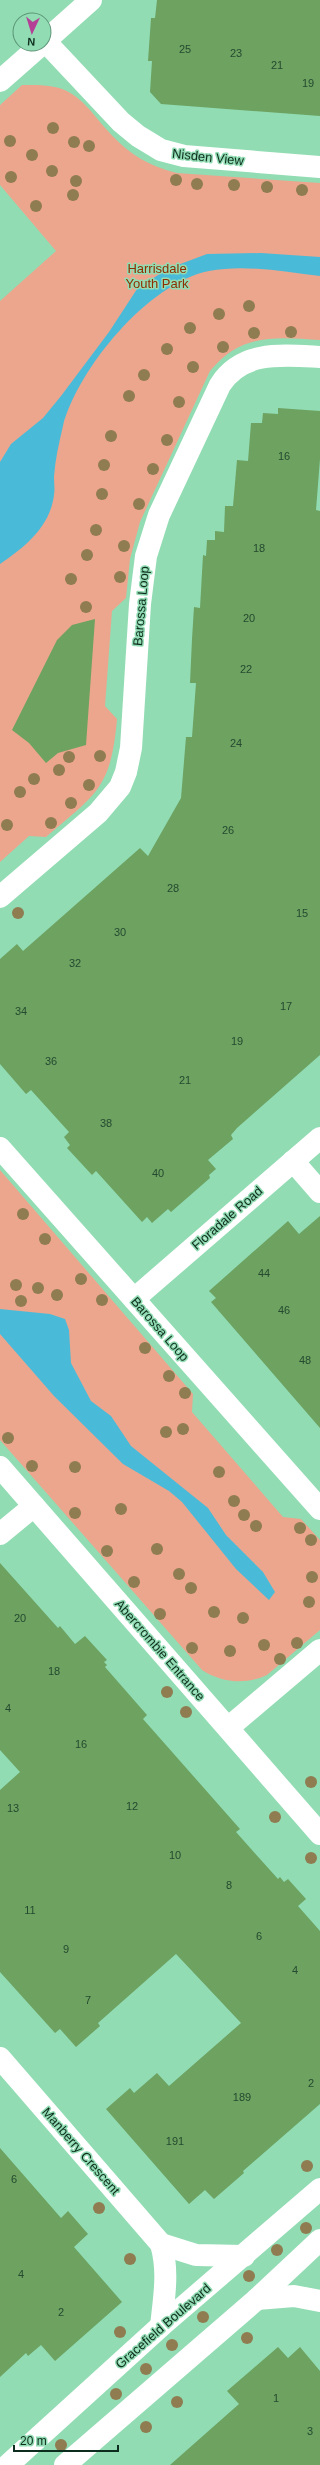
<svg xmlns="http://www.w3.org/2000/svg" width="320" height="2465" font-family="Helvetica,sans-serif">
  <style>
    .green { fill: #eca68e }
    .water { fill: #4abad9 }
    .building { fill: #6da261 }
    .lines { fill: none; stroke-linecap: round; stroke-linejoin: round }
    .street { stroke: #fff; stroke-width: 22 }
    .secondary { stroke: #fff; stroke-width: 22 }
    .tree { fill: #8f7c51 }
    .labels { text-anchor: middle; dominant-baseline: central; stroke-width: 3; stroke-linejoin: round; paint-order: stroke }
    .number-label { font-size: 11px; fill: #254a2f }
    .street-label { font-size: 13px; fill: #0d2d1e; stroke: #91dcb3 }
    .park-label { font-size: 13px; fill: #8e2d00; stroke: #91dcb3 }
  </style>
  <rect width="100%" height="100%" fill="#91dcb3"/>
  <g class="green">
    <path d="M 22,85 C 39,85 57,84 72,94 C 83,101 92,112 100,122 C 123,149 141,164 177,173 L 320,183 L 320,340 C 275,337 241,333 210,371 L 140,522 L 130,559 L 126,598 L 112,611 L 105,706 L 117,719 C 111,789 96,794 46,837 L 29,836 L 0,862 L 0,301 L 56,251 L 0,185 L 0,105 Z"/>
    <path d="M 0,1170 L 193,1394 L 192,1412 L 283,1517 L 301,1519 L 320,1540 L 320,1630 L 267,1675 C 246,1685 222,1683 202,1670 L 0,1440 Z"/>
  </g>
  <g class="water">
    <path d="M 261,253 L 320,257 L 320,276 C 284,272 245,264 209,271 C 148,283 78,369 63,426 C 59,443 55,460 54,477 C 54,483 55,489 54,495 C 50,527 25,547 0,564 L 0,462 L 11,444 L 43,418 L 61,396 L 109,332 L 137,289 L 167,269 L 207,254 Z"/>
    <polygon points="0,1309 50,1314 65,1319 69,1330 71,1363 91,1401 111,1416 131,1446 208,1508 226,1535 263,1572 275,1592 269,1600 236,1569 182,1502 169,1491 123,1464 54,1396 0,1334"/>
  </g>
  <g class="building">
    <polygon points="157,0 320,0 320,116 161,104 150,92 152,61 148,61 151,18 155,18"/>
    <polygon points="278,408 320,411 320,459 316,510 320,511 320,1055 237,1128 231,1135 233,1139 208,1160 216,1169 209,1175 210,1178 171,1212 168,1209 152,1223 147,1217 142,1222 96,1171 92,1175 67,1148 70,1145 64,1137 69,1132 31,1090 26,1094 0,1064 0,959 17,944 23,951 140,848 148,856 181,798 186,737 192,737 196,683 190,683 192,639 194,607 200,608 203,555 206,556 207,540 215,540 215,531 224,532 225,506 233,506 237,460 248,461 251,423 262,423 263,413 278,414"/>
    <polygon points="95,619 86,745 58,753 46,763 29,743 12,730 57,640 72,625"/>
    <polygon points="320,1216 320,1428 211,1302 216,1298 209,1291 288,1221 299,1234"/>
    <polygon points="0,1563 58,1628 60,1626 75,1644 85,1636 107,1660 104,1662 107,1665 105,1667 147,1715 143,1719 240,1829 236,1832 278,1879 280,1877 284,1882 288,1879 306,1899 298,1906 320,1931 320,2104 243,2171 244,2173 214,2199 205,2190 189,2204 106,2109 130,2088 134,2093 157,2073 169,2086 241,2023 176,1954 98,2023 100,2026 76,2047 60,2029 55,2033 0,1972 0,1790 20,1772 0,1750"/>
    <polygon points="0,2148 61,2218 68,2211 88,2234 74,2247 122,2302 55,2361 41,2345 28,2356 26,2353 0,2377"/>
    <polygon points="278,2347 288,2358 300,2347 320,2371 320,2465 170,2465 239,2404 227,2391"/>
  </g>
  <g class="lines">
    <g class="street">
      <polyline points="45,41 121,122 138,136 161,150 184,156 320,167"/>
      <polyline points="44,42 91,0"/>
      <polyline points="0,81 42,44"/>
      <path d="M 0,897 L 98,813 L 120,787 L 126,772 L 131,748 L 140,604 L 146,556 L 159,515 L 220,385 C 242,350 283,355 320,357"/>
      <polyline points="0,1148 320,1509"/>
      <polyline points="293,1161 320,1192"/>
      <polyline points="134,1299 320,1138"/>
      <polyline points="0,1467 320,1834"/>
      <polyline points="0,1534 34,1506"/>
      <polyline points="228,1728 320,1650"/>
      <path d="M 0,2058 L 161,2244 C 169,2271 164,2298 161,2326"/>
      <polyline points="161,2244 196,2255 244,2256"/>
      <polyline points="257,2299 294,2296 320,2301"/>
    </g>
    <g class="secondary">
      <polyline points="8,2465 161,2326 320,2189"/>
      <polyline points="65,2465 257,2299 320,2240"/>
    </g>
  </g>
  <g class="tree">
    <circle cx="53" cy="128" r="6"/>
    <circle cx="10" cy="141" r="6"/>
    <circle cx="74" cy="142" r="6"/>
    <circle cx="89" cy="146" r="6"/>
    <circle cx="32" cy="155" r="6"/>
    <circle cx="52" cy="171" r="6"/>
    <circle cx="11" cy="177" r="6"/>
    <circle cx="176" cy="180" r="6"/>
    <circle cx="76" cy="181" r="6"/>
    <circle cx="197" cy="184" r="6"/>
    <circle cx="234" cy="185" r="6"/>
    <circle cx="267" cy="187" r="6"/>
    <circle cx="302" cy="190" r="6"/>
    <circle cx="73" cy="195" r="6"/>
    <circle cx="36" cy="206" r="6"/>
    <circle cx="249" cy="306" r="6"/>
    <circle cx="219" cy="314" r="6"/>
    <circle cx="190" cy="328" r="6"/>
    <circle cx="291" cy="332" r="6"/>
    <circle cx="254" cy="333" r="6"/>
    <circle cx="223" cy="347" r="6"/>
    <circle cx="167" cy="349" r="6"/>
    <circle cx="193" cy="367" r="6"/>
    <circle cx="144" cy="375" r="6"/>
    <circle cx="129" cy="396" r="6"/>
    <circle cx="179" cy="402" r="6"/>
    <circle cx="111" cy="436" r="6"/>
    <circle cx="167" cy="440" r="6"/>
    <circle cx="104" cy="465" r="6"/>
    <circle cx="153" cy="469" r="6"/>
    <circle cx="102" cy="494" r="6"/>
    <circle cx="139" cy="504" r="6"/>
    <circle cx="96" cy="530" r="6"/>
    <circle cx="124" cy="546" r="6"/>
    <circle cx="87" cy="555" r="6"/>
    <circle cx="120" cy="577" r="6"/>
    <circle cx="71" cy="579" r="6"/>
    <circle cx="86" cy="607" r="6"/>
    <circle cx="100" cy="756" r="6"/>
    <circle cx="69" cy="757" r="6"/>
    <circle cx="59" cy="770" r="6"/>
    <circle cx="34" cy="779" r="6"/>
    <circle cx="89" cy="785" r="6"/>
    <circle cx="20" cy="792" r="6"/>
    <circle cx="71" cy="803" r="6"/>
    <circle cx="51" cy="823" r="6"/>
    <circle cx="7" cy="825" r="6"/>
    <circle cx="18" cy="913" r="6"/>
    <circle cx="23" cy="1214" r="6"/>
    <circle cx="45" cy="1239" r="6"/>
    <circle cx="81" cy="1279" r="6"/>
    <circle cx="16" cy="1285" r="6"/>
    <circle cx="38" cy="1288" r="6"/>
    <circle cx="57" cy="1295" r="6"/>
    <circle cx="102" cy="1300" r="6"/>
    <circle cx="21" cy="1301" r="6"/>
    <circle cx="145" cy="1348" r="6"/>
    <circle cx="169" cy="1376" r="6"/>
    <circle cx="185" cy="1393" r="6"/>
    <circle cx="183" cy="1429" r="6"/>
    <circle cx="166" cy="1432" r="6"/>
    <circle cx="8" cy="1438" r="6"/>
    <circle cx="32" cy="1466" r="6"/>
    <circle cx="75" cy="1467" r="6"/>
    <circle cx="219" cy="1472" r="6"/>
    <circle cx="234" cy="1501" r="6"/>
    <circle cx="121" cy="1509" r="6"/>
    <circle cx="75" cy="1513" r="6"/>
    <circle cx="244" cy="1515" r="6"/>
    <circle cx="256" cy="1526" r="6"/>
    <circle cx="300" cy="1528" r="6"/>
    <circle cx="311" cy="1540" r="6"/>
    <circle cx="157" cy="1549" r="6"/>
    <circle cx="107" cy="1551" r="6"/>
    <circle cx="179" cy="1574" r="6"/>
    <circle cx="312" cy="1577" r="6"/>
    <circle cx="134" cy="1582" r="6"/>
    <circle cx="191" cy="1588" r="6"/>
    <circle cx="309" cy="1602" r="6"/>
    <circle cx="214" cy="1612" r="6"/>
    <circle cx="160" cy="1614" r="6"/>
    <circle cx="243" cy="1618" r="6"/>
    <circle cx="297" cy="1643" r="6"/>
    <circle cx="264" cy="1645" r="6"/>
    <circle cx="192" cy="1648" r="6"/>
    <circle cx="230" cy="1651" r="6"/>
    <circle cx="280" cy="1659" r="6"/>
    <circle cx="167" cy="1692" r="6"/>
    <circle cx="186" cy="1712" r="6"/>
    <circle cx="311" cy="1782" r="6"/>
    <circle cx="275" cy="1817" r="6"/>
    <circle cx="311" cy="1858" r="6"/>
    <circle cx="307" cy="2166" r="6"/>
    <circle cx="99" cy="2208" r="6"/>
    <circle cx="306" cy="2228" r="6"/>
    <circle cx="277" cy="2250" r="6"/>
    <circle cx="130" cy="2259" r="6"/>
    <circle cx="249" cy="2276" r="6"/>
    <circle cx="203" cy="2317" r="6"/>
    <circle cx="120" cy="2332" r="6"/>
    <circle cx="247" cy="2338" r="6"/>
    <circle cx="172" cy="2345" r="6"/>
    <circle cx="146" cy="2369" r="6"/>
    <circle cx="116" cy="2394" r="6"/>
    <circle cx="177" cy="2402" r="6"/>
    <circle cx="146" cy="2427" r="6"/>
    <circle cx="61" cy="2445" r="6"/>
  </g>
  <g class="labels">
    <g class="number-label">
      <text x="185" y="49">25</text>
      <text x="236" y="53">23</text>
      <text x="277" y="65">21</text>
      <text x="308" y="83">19</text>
      <text x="284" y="456">16</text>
      <text x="259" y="548">18</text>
      <text x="249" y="618">20</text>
      <text x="246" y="669">22</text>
      <text x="236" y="743">24</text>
      <text x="228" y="830">26</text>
      <text x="173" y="888">28</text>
      <text x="302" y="913">15</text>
      <text x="120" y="932">30</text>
      <text x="75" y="963">32</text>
      <text x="286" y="1006">17</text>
      <text x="21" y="1011">34</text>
      <text x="237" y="1041">19</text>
      <text x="51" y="1061">36</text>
      <text x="185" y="1080">21</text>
      <text x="106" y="1123">38</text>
      <text x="158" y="1173">40</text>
      <text x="264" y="1273">44</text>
      <text x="284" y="1310">46</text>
      <text x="305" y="1360">48</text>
      <text x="20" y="1618">20</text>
      <text x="54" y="1671">18</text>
      <text x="8" y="1708">4</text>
      <text x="81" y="1744">16</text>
      <text x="132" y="1806">12</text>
      <text x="13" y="1808">13</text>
      <text x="175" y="1855">10</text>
      <text x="229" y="1885">8</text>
      <text x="30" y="1910">11</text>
      <text x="259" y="1936">6</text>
      <text x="66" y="1949">9</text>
      <text x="295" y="1970">4</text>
      <text x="88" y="2000">7</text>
      <text x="311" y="2083">2</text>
      <text x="242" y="2097">189</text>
      <text x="175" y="2141">191</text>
      <text x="14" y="2179">6</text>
      <text x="21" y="2274">4</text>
      <text x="61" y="2312">2</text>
      <text x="276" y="2398">1</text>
      <text x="310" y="2431">3</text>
    </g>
    <g class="street-label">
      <text transform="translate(208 157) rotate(6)">Nisden View</text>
      <text transform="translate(141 606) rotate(-85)">Barossa Loop</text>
      <text transform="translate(227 1218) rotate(-41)">Floradale Road</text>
      <text transform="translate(160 1329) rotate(49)">Barossa Loop</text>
      <text transform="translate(160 1650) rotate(49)">Abercrombie Entrance</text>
      <text transform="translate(81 2151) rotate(49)">Manberry Crescent</text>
      <text transform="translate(163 2326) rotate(-41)">Gracefield Boulevard</text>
    </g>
    <g class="park-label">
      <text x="157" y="268">Harrisdale<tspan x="157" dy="15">Youth Park</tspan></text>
    </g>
  </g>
  <g transform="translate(32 32) rotate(184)"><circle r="19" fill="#91dcb3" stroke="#5c9677"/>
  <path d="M0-3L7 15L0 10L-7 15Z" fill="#b53f96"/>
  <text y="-6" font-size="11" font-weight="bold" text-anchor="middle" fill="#0d2d1e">N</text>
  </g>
  <path d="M14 2445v6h104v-6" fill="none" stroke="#0d2d1e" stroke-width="2"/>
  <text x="20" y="2445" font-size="12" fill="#0d2d1e" stroke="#91dcb3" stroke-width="3" paint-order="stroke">20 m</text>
</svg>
